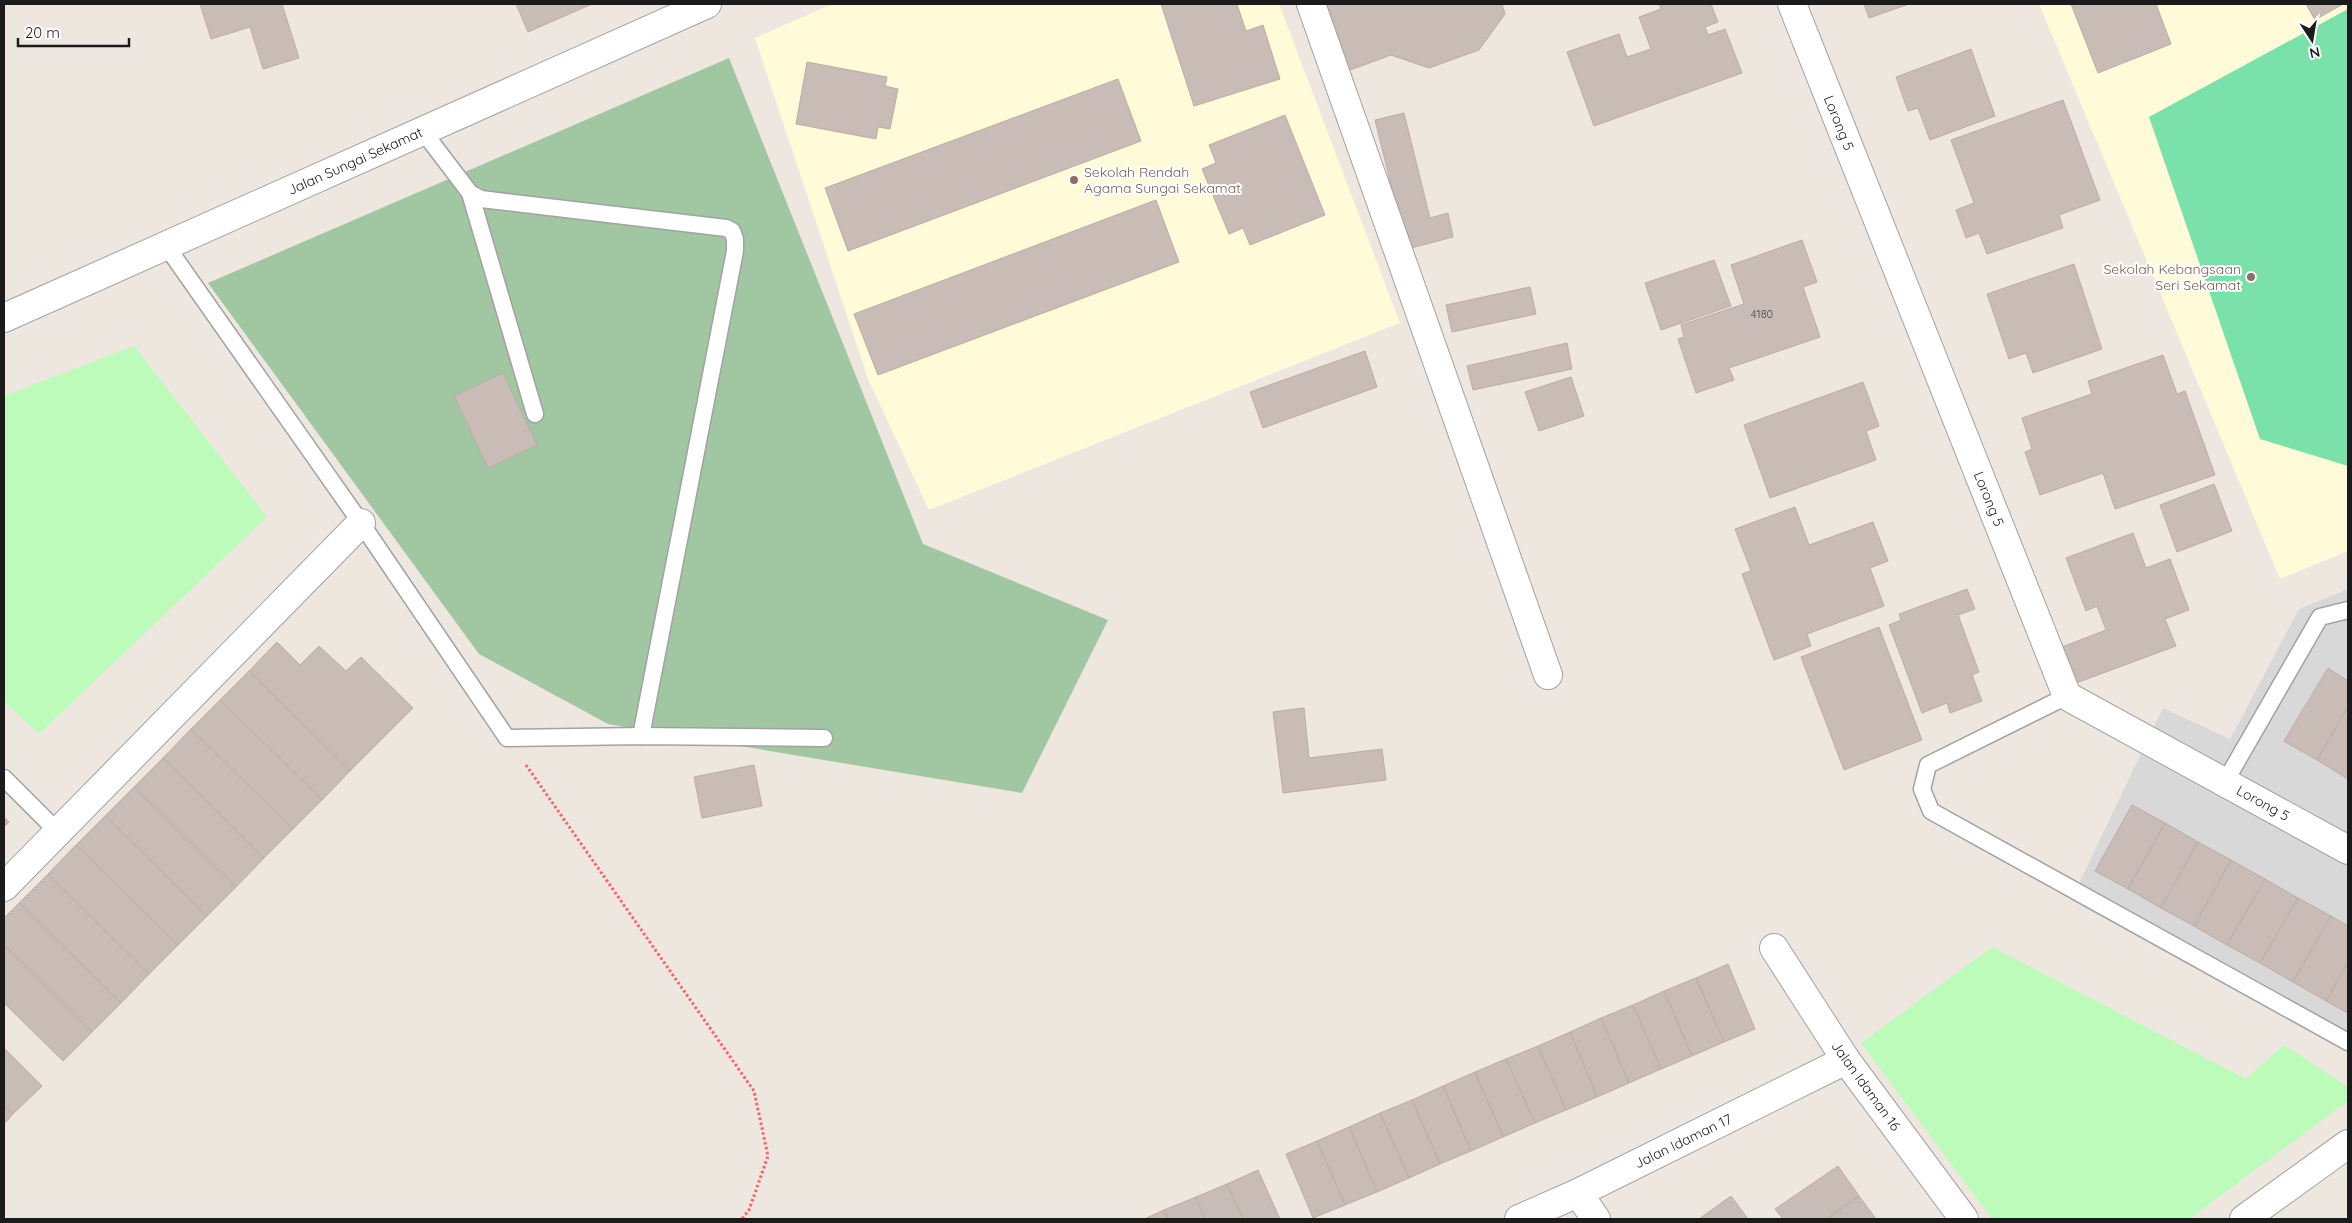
<svg xmlns="http://www.w3.org/2000/svg" width="2352" height="1223" font-family="Quicksand,sans-serif">
  <style>
    .residential { fill: #d9d8d8 }
    .education { fill: #fffad8 }
    .cemetery { fill: #a0c7a1 }
    .park { fill: #bdfbba }
    .pitch { fill: #7ae1ab }
    .building { fill: #c9bcb6; stroke: #bfaba2 }
    .lines { fill: none; stroke-linecap: round; stroke-linejoin: round }
    .service-casing { stroke: #a2a2a2; stroke-width: 19 }
    .minor-casing { stroke: #a2a2a2; stroke-width: 30 }
    .path { stroke: #ff6065; stroke-width: 3; stroke-dasharray: 2.5 2.5; stroke-linecap: butt }
    .service { stroke: #fff; stroke-width: 16 }
    .minor { stroke: #fff; stroke-width: 28 }
    .education-dot { fill: #8d6e63; stroke: #fff; stroke-width: 2 }
    .labels { text-anchor: middle; dominant-baseline: central; stroke-width: 4; stroke-linejoin: round; paint-order: stroke }
    .number-label { font-size: 11px; fill: #464342 }
    .street-label { font-size: 14px; fill: #1b1b1b; stroke: #fff }
    .education-label { font-size: 14px; fill: #785e54; stroke: #fff; text-anchor: start }
  </style>
  <rect width="100%" height="100%" fill="#ede7e0"/>
  <polygon class="residential" points="2348,589 2348,1053 2071,900 2163,708 2230,739 2299,609"/>
  <g class="education">
    <polygon points="832,4 1279,4 1400,323 929,510 868,379 755,38"/>
    <polygon points="2039,4 2348,4 2348,551 2280,579"/>
  </g>
  <polygon class="cemetery" points="729,58 923,544 1108,620 1022,793 608,724 479,654 208,283"/>
  <g class="park">
    <polygon points="134,346 267,517 39,734 4,702 4,396"/>
    <polygon points="1992,947 2246,1079 2284,1045 2348,1087 2348,1101 2189,1219 1992,1219 1861,1043"/>
  </g>
  <polygon class="pitch" points="2348,9 2348,466 2260,439 2149,117"/>
  <g class="building">
    <polygon points="200,4 282,4 299,58 263,69 250,27 211,39"/>
    <polygon points="516,4 592,4 528,32"/>
    <polygon points="1161,4 1237,4 1246,31 1263,25 1280,79 1194,106"/>
    <polygon points="1321,4 1502,4 1505,14 1479,50 1429,68 1391,55 1342,73"/>
    <polygon points="1659,4 1711,4 1718,22 1705,27 1708,35 1725,29 1742,73 1594,126 1567,52 1619,34 1627,57 1651,49 1639,17 1661,9"/>
    <polygon points="1864,4 1909,4 1869,18"/>
    <polygon points="2071,4 2156,4 2171,44 2098,73"/>
    <polygon points="2306,4 2343,4 2315,20"/>
    <polygon points="1971,49 1995,116 1930,140 1918,108 1908,111 1896,77"/>
    <polygon points="807,62 887,77 885,86 898,89 890,129 878,127 876,139 796,124"/>
    <polygon points="1118,79 1141,141 848,251 825,188"/>
    <polygon points="2063,100 2100,200 2059,215 2063,228 1987,254 1979,233 1966,238 1956,210 1974,203 1951,140"/>
    <polygon points="1404,113 1430,218 1448,213 1453,237 1407,249 1375,120"/>
    <polygon points="1285,115 1325,215 1250,245 1243,228 1229,234 1202,169 1216,163 1209,145"/>
    <polygon points="1156,200 1179,262 878,375 854,314"/>
    <polygon points="1802,240 1817,282 1803,287 1820,337 1729,368 1734,380 1696,393 1678,339 1684,337 1681,325 1744,304 1731,265"/>
    <polygon points="1714,260 1731,306 1661,330 1645,283"/>
    <polygon points="2074,264 2102,349 2033,373 2026,353 2009,359 1987,294"/>
    <polygon points="1530,287 1536,314 1452,332 1446,305"/>
    <polygon points="1567,343 1572,369 1473,390 1467,366"/>
    <polygon points="1365,351 1377,387 1263,428 1250,392"/>
    <polygon points="2163,355 2177,394 2185,391 2215,475 2115,509 2103,473 2040,495 2025,452 2032,449 2022,418 2092,394 2088,381"/>
    <polygon points="503,373 537,445 488,468 454,396"/>
    <polygon points="1571,377 1584,416 1539,431 1525,392"/>
    <polygon points="1863,382 1879,426 1866,431 1876,460 1770,498 1744,425"/>
    <polygon points="2214,484 2232,531 2177,552 2160,505"/>
    <polygon points="1795,507 1809,545 1873,522 1888,561 1870,568 1884,606 1807,634 1811,646 1774,660 1742,574 1751,571 1735,529"/>
    <polygon points="2133,533 2146,568 2170,559 2189,610 2165,619 2176,646 2076,683 2062,647 2106,630 2097,606 2086,611 2066,558"/>
    <polygon points="1967,589 1975,609 1958,615 1979,672 1972,675 1982,701 1950,713 1947,703 1922,713 1889,625 1901,620 1899,614"/>
    <polygon points="1879,627 1922,740 1844,770 1801,657"/>
    <polygon points="277,642 300,665 319,646 346,671 361,657 413,708 350,771 249,671"/>
    <polygon points="2328,668 2348,681 2348,707 2317,760 2284,741"/>
    <polygon points="249,671 350,771 322,800 220,700"/>
    <polygon points="220,700 322,800 293,829 191,729"/>
    <polygon points="2348,707 2348,779 2317,760"/>
    <polygon points="1304,708 1309,758 1382,749 1386,780 1283,793 1273,712"/>
    <polygon points="191,729 293,829 264,858 163,758"/>
    <polygon points="163,758 264,858 236,887 134,787"/>
    <polygon points="754,765 762,806 702,818 694,777"/>
    <polygon points="134,787 236,887 207,916 105,816"/>
    <polygon points="2132,805 2165,823 2128,889 2095,871"/>
    <polygon points="105,816 207,916 178,945 76,845"/>
    <polygon points="4,817 9,822 4,827"/>
    <polygon points="2165,823 2198,842 2161,908 2128,889"/>
    <polygon points="2198,842 2231,860 2194,926 2161,908"/>
    <polygon points="76,845 178,945 149,974 48,874"/>
    <polygon points="2231,860 2265,879 2227,945 2194,926"/>
    <polygon points="48,874 149,974 121,1003 19,903"/>
    <polygon points="2265,879 2298,898 2260,963 2227,945"/>
    <polygon points="2298,898 2331,916 2293,982 2260,963"/>
    <polygon points="19,903 121,1003 92,1032 4,945 4,918"/>
    <polygon points="2331,916 2348,926 2348,962 2326,1001 2293,982"/>
    <polygon points="4,945 92,1032 63,1061 4,1003"/>
    <polygon points="2348,962 2348,1013 2326,1001"/>
    <polygon points="1728,964 1755,1029 1724,1042 1696,978"/>
    <polygon points="1696,978 1724,1042 1692,1056 1664,991"/>
    <polygon points="1664,991 1692,1056 1661,1069 1633,1005"/>
    <polygon points="1633,1005 1661,1069 1629,1083 1601,1018"/>
    <polygon points="1601,1018 1629,1083 1597,1097 1570,1032"/>
    <polygon points="1570,1032 1597,1097 1566,1110 1538,1046"/>
    <polygon points="1538,1046 1566,1110 1535,1123 1506,1059"/>
    <polygon points="4,1048 42,1086 13,1114 4,1105"/>
    <polygon points="1506,1059 1535,1123 1503,1137 1475,1072"/>
    <polygon points="1475,1072 1503,1137 1471,1151 1443,1086"/>
    <polygon points="1443,1086 1471,1151 1440,1164 1412,1100"/>
    <polygon points="1412,1100 1440,1164 1409,1178 1380,1113"/>
    <polygon points="4,1105 13,1114 4,1124"/>
    <polygon points="1380,1113 1409,1178 1377,1192 1349,1127"/>
    <polygon points="1349,1127 1377,1192 1345,1205 1317,1141"/>
    <polygon points="1317,1141 1345,1205 1313,1218 1286,1154"/>
    <polygon points="1838,1166 1859,1196 1827,1219 1783,1219 1775,1209"/>
    <polygon points="1258,1170 1280,1219 1243,1219 1227,1184"/>
    <polygon points="1227,1184 1243,1219 1205,1219 1196,1197"/>
    <polygon points="1731,1196 1748,1219 1699,1219"/>
    <polygon points="1859,1196 1876,1219 1827,1219"/>
    <polygon points="1196,1197 1205,1219 1168,1219 1164,1210"/>
    <polygon points="1164,1210 1168,1219 1144,1219"/>
  </g>
  <g class="lines">
    <g class="service-casing">
      <g id="service">
        <polyline points="422,130 470,193 481,199 726,228 732,231 735,239 735,251 641,736"/>
        <polyline points="470,193 535,414"/>
        <polyline points="167,247 361,523 507,738 641,736 824,738"/>
        <polyline points="2067,696 1928,765 1922,789 1931,811 2348,1042"/>
        <polyline points="4,778 58,832"/>
        <polyline points="2225,782 2320,617 2348,610"/>
      </g>
    </g>
    <g class="minor-casing">
      <g id="minor">
        <polyline points="1311,4 1548,675"/>
        <polyline points="1792,4 2067,696 2348,850"/>
        <polyline points="4,318 707,4"/>
        <polyline points="4,887 361,523"/>
        <polyline points="1774,948 1846,1060 1964,1219"/>
        <polyline points="1578,1193 1596,1219"/>
        <polyline points="1519,1219 1578,1193 1846,1060"/>
        <polyline points="2244,1219 2348,1144"/>
      </g>
    </g>
    <polyline class="path" points="526,765 754,1091 768,1156 749,1210 742,1219"/>
    <use href="#service" class="service"/>
    <use href="#minor" class="minor"/>
  </g>
  <g class="education-dot">
    <circle cx="1074" cy="180" r="5"/>
    <circle cx="2251" cy="277" r="5"/>
  </g>
  <g class="labels">
    <g class="number-label">
      <text x="1762" y="314">4180</text>
    </g>
    <g class="street-label">
      <text transform="translate(1839 123) rotate(68)">Lorong 5</text>
      <text transform="translate(355 161) rotate(-24)">Jalan Sungai Sekamat</text>
      <text transform="translate(1989 499) rotate(68)">Lorong 5</text>
      <text transform="translate(2263 803) rotate(29)">Lorong 5</text>
      <text transform="translate(1866 1086) rotate(54)">Jalan Idaman 16</text>
      <text transform="translate(1683 1141) rotate(-26)">Jalan Idaman 17</text>
    </g>
    <g class="education-label">
      <text x="1084" y="172">Sekolah Rendah<tspan x="1084" dy="16">Agama Sungai Sekamat</tspan></text>
      <text x="2241" y="269" text-anchor="end">Sekolah Kebangsaan<tspan x="2241" dy="16">Seri Sekamat</tspan></text>
    </g>
  </g>
  <rect width="2352" height="1223" fill="none" stroke="#1b1b1b" stroke-width="10"/>
  <g transform="translate(2312 40) rotate(168)" stroke="#ffffff" stroke-width="4" paint-order="stroke">
  <path d="M0-4L9 19L0 12L-9 19Z" fill="#1b1b1b"/>
  <text y="-8" font-size="14" font-weight="bold" text-anchor="middle" fill="#1b1b1b">N</text>
  </g>
  <path d="M18 38v8h111v-8" fill="none" stroke="#1b1b1b" stroke-width="2.5"/>
  <text x="25" y="38" font-size="15" fill="#1b1b1b" stroke="#ffffff" stroke-width="4" paint-order="stroke">20 m</text>
</svg>
